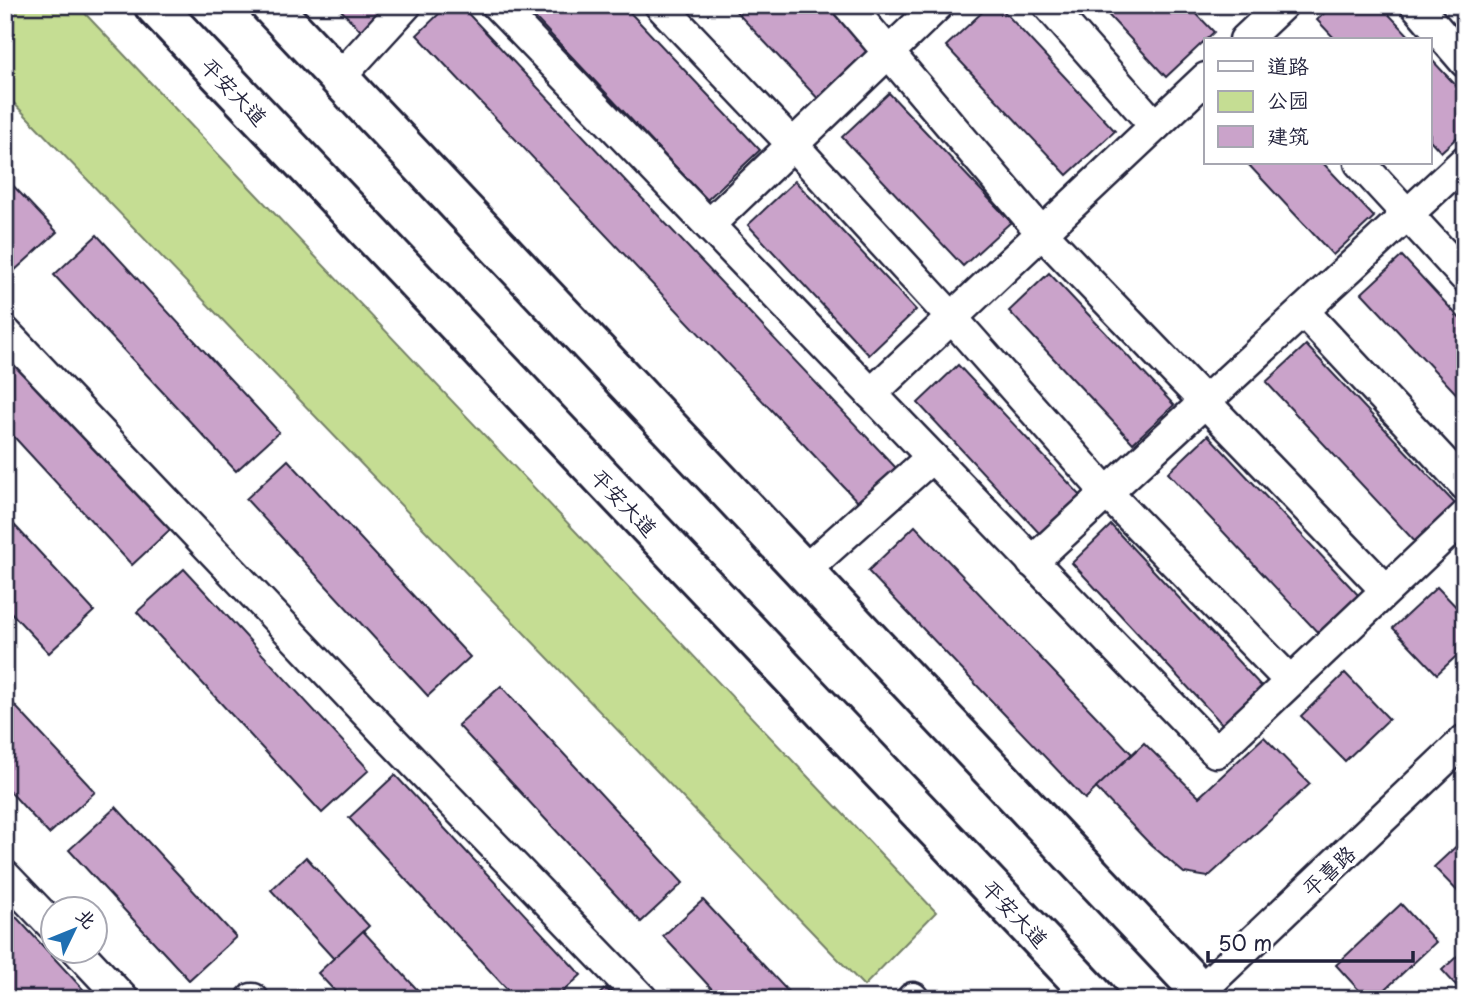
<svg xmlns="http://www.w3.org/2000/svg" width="1470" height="1004" font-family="'Playpen Sans','LXGW WenKai TC',sans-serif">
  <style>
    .green { fill: #c5dd93; stroke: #748067; stroke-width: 2 }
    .building { fill: #caa3ca; stroke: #22223b; stroke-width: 2 }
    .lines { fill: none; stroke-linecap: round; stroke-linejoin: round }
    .minor-casing { stroke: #22223b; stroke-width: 35 }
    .major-casing { stroke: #22223b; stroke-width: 44 }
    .minor { stroke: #fff; stroke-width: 30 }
    .major { stroke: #fff; stroke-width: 38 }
    .labels { text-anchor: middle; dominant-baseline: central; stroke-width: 7; stroke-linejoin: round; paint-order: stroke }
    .street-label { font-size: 21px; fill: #22223b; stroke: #fff }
  </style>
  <rect width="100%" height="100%" fill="#fff"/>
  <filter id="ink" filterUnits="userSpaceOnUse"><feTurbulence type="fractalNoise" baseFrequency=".0143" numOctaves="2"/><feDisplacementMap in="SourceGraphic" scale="14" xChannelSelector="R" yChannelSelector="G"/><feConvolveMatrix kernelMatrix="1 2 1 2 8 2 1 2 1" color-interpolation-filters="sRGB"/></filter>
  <g filter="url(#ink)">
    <polygon class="green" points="5,5 77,5 936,912 864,986 5,94"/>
    <g class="building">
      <polygon points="336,5 390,5 362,32"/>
      <polygon points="448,5 460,5 897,469 860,504 417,35"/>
      <polygon points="523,5 623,5 760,150 707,200"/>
      <polygon points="730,5 830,5 876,54 823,104"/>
      <polygon points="990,5 998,5 1115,131 1067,175 946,46"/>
      <polygon points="1099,5 1188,5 1214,32 1166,77"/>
      <polygon points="1333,5 1380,5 1413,40 1336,40 1317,20"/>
      <polygon points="1430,58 1465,95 1465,130 1441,152 1430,140"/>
      <polygon points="889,93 1011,222 963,266 842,137"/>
      <polygon points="1247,163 1323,163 1374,217 1333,255"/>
      <polygon points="5,177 57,232 14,271 5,261"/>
      <polygon points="795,181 916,310 869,355 748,225"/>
      <polygon points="1465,188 1465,204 1457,196"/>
      <polygon points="97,235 279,432 236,471 54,275"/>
      <polygon points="1402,256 1465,324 1465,403 1362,293"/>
      <polygon points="1049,273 1174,405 1133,443 1009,311"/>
      <polygon points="5,337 177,523 132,565 5,427"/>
      <polygon points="1306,345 1459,508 1419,546 1266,382"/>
      <polygon points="958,365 1082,497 1041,535 918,403"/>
      <polygon points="1208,435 1361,598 1321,636 1168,473"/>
      <polygon points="288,460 470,657 428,696 246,499"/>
      <polygon points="5,515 94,611 49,653 5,606"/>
      <polygon points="1111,525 1264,689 1224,726 1072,563"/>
      <polygon points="915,526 1132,754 1085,799 868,571"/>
      <polygon points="184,569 369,770 322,813 137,612"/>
      <polygon points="1437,587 1465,616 1465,648 1437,674 1393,628"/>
      <polygon points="1345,673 1389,719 1345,761 1301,716"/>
      <polygon points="501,686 683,883 641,922 458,725"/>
      <polygon points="5,695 95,792 49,834 5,786"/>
      <polygon points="1264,737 1310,784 1208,877 1184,873 1150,844 1096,788 1144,743 1199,797"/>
      <polygon points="395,775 581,975 555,999 516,999 349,818"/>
      <polygon points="116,807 236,937 189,980 69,850"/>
      <polygon points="1465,838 1465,899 1434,867"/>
      <polygon points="306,857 369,926 334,959 271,890"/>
      <polygon points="703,900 795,999 721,999 663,936"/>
      <polygon points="1401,904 1436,942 1375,999 1367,999 1336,965"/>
      <polygon points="5,905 92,999 5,998"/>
      <polygon points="363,931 426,999 342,999 318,973"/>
      <polygon points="1465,949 1465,995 1442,970"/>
      <polygon points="606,988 616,999 594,999"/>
    </g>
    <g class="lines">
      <g class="minor-casing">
        <g id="minor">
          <polyline points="497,5 1216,752 1465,516"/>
          <polyline points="660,5 793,145 952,318 1107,493 1290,681"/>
          <polyline points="848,5 1042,233 1386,590"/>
          <polyline points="1048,5 1155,126"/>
          <polyline points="1416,5 1465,62"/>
          <polyline points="1245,40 1282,5"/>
          <polyline points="339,78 406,5"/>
          <polyline points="1360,163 1465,277"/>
          <polyline points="709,225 938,5"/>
          <polyline points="1303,311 1465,485"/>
          <polyline points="5,332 390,738 642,999"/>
          <polyline points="871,394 1206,78"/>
          <polyline points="1032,562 1465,161"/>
          <polyline points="804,571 932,457"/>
          <polyline points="5,876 52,925"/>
          <polyline points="78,951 123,999"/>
          <polyline points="252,999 253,999"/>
          <polyline points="912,999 913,998"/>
          <polyline points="1192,999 1465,740"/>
        </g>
      </g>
      <g class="major-casing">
        <g id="major">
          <polyline points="154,5 1097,999"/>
          <polyline points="270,5 1208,999"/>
        </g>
      </g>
      <use href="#minor" class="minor"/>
      <use href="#major" class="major"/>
    </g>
  </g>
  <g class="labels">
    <g class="street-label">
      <text transform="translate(235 91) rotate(46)">平安大道</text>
      <text transform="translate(625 502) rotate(46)">平安大道</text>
      <text transform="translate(1328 870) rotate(-43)">平喜路</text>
      <text transform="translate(1016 913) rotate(46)">平安大道</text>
    </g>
  </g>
  <rect width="1470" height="1004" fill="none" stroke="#fff" stroke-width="28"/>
  <rect x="14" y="14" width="1442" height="976" fill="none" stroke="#22223b" stroke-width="2.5" filter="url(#ink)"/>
  <rect x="1204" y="38" width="228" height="126" fill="#ffffff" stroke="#a7a7b1" stroke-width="2"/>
  <rect x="1218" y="61" width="35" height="10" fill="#ffffff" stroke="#a7a7b1" stroke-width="2"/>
  <text x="1267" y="74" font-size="21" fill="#22223b">道路</text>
  <rect x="1218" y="91" width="35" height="21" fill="#c5dd93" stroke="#a7a7b1" stroke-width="2"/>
  <text x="1267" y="108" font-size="21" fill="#22223b">公园</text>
  <rect x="1218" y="126" width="35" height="21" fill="#caa3ca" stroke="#a7a7b1" stroke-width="2"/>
  <text x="1267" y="144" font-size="21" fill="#22223b">建筑</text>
  <g transform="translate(74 930) rotate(47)"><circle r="33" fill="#ffffff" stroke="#a7a7b1" stroke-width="2"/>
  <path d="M0-5L12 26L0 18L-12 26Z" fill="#1f6fb2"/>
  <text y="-10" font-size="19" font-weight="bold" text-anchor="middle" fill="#22223b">北</text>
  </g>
  <path d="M1208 951v10h205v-10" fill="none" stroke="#22223b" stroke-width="3.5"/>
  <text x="1218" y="951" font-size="21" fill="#22223b" stroke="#ffffff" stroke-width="5" paint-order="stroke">50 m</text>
</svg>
